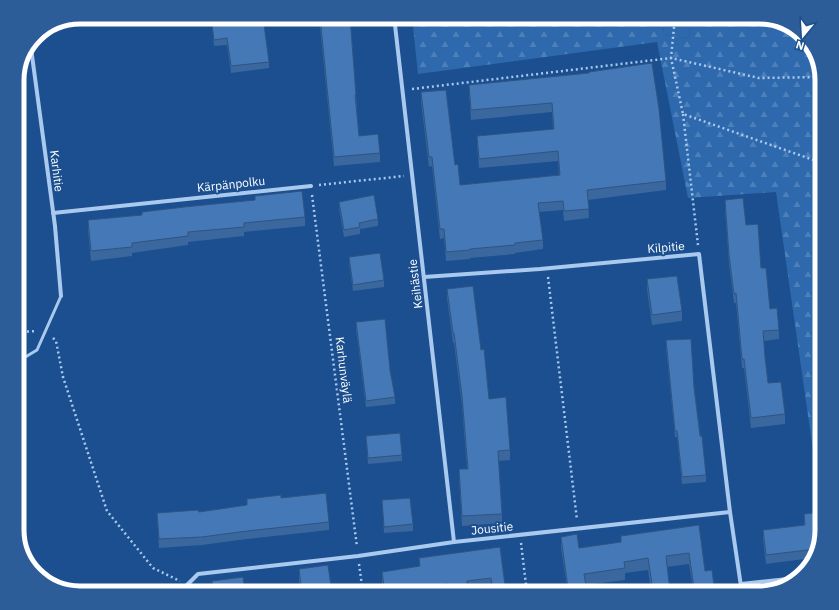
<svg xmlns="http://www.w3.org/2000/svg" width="839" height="610" font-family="'IBM Plex Sans',sans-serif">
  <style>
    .green { fill: #2e69ad }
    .forest { fill: url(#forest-firs) }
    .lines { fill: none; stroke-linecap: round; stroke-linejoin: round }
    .path { stroke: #a9c9ee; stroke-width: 2.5; stroke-dasharray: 2 3; stroke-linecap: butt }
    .lane { stroke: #a9c9ee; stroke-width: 3 }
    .street { stroke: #a9c9ee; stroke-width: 4 }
    .wall { fill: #3a679d; fill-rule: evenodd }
    .building { fill: #4478b7; stroke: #305480; fill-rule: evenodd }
    .labels { text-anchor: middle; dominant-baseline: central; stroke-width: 4; stroke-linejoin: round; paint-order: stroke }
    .street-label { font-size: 12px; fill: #fff; stroke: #1b4f8f }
    .rim { fill: none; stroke: #fff; stroke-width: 5 }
  </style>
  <defs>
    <pattern id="forest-firs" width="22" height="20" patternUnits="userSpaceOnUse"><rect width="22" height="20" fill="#2e69ad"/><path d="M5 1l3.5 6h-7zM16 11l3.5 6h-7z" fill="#4d80b9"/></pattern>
  </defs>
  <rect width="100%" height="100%" fill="#1b4f8f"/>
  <polygon class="green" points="664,17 691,17 689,38 663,35"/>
  <polygon class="forest" points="412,17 664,17 663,35 689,38 691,17 759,17 797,30 815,52 822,80 822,485 818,485 776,192 688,198 657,42 418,74"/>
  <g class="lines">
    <g class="path">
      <polyline points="675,17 671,58 759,78 821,77"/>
      <polyline points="412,89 671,58 683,114 822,163"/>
      <polyline points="683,114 698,245"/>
      <polyline points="319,185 404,176"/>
      <polyline points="312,195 357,547"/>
      <polyline points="548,277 577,520"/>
      <polyline points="17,332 37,331"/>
      <polyline points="53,338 56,341 63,377 107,511 153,568 180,581"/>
      <polyline points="521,543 527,593"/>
      <polyline points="359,564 363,593"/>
    </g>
    <polyline class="lane" points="17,362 37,350 61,296"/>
    <g class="street">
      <polyline points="395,25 454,542"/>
      <polyline points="31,48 55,226 61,296"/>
      <polyline points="53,213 311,186"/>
      <polyline points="424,277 540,269 699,254 730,512"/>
      <polyline points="741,584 797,578"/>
      <polyline points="185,593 187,585 198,574 358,556 454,542 730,512 742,593"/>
    </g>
  </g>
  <g class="wall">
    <polygon points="211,17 263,17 269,62 269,68 231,73 227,45 214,46"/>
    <polygon points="319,17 350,17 359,136 380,153 380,162 334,166"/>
    <polygon points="589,73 666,181 666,190 588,200 589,218 564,221 563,210 539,212 543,240 543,249 515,253 515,254 470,258 470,259 446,261 444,238 440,239 432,166 429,167 421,102 421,92 455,165 460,185 559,175 558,161 479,168 477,146 477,136 553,129 552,112 471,120 469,94 469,85"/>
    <polygon points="255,196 305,217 305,226 244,232 244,236 188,242 188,245 132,253 132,256 91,261 88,230 88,220 142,215 255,201"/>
    <polygon points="725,200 746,225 761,268 770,309 779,330 779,339 764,341 765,357 768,383 785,414 785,424 751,428 744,368 742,368 736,303 734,303 729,264 725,210"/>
    <polygon points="339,202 378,219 378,226 360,229 360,234 344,237 339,208"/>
    <polygon points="349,257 384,280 384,287 353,291 349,263"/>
    <polygon points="647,279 682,311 682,321 652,325 647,289"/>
    <polygon points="447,289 481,350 489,399 510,450 510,460 498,461 502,514 502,523 462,526 459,479 459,469 467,469 462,406 454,343 453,343 447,298"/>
    <polygon points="356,322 390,370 395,397 395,404 366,407 356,329"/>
    <polygon points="666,340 694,387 706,475 706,482 682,484 677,437 675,437 666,347"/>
    <polygon points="366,436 402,455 402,461 368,464"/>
    <polygon points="281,498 329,522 329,530 239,540 202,545 159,548 157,513 199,512 247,505 247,499"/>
    <polygon points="382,500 413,524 413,531 384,533"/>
    <polygon points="804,514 822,530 812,558 766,564 763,539 763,530 804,525"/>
    <path d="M 699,525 L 705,571 L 715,593 L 624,593 L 624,587 L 650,584 L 648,570 L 625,573 L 625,580 L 586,585 L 586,593 L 568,593 L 561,548 L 561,537 L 579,548 L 621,543 L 621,536 ZM 689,564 L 693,588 L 670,591 L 667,567 Z"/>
    <polygon points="500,547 506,593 491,593 491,590 468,593 383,593 382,583 382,572 419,567 419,558"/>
    <polygon points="299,569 332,593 300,593 299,581"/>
    <polygon points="212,581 245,593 212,593"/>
  </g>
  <g class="building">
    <polygon points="211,17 263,17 269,62 231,66 227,38 214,40"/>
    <polygon points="320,17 350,17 356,95 355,95 359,136 378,134 380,153 334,157"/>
    <polygon points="652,63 659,109 666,181 587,190 589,209 564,211 563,201 538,203 543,240 515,243 515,245 470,249 470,250 446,252 444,229 440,229 432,157 429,157 421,92 446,90 455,165 458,164 460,185 560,175 558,151 479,159 477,136 554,129 552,103 471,110 469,85 589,73 589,72"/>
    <polygon points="302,191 305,217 244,223 244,227 188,232 188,236 132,243 132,247 91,251 88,220 142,215 142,212 184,207 255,200 255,196"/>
    <polygon points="374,195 378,219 359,223 360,227 344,230 339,202"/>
    <polygon points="743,198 746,225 758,224 761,268 766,268 770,309 777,308 779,330 763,331 765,357 768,383 781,382 785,414 751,418 744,359 742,359 736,293 734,294 729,255 725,200"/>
    <polygon points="380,253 384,280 353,285 349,257"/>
    <polygon points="677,276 682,311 652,315 647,279"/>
    <polygon points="473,286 481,350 484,349 489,399 506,397 510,450 498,451 502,514 462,516 459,469 468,469 462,396 454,333 453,333 447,289"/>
    <polygon points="385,319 390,370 395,397 366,401 356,322"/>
    <polygon points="691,339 694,387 700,436 702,436 706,475 682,477 677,431 675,431 666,340"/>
    <polygon points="400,433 402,455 368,458 366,436"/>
    <polygon points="326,493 329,522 239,532 202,537 159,539 157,513 198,510 199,512 247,505 247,499 281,495 281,498"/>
    <polygon points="410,498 413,524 384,527 382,500"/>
    <polygon points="822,512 822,530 816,549 766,555 763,530 805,525 804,514"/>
    <path d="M 699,525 L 705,571 L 712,570 L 715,593 L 625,593 L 624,587 L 652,584 L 648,558 L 624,562 L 625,568 L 584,574 L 586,586 L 568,588 L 561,537 L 577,534 L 579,548 L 621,542 L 621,536 ZM 689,553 L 694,588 L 670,591 L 666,556 Z"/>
    <polygon points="500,547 506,593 493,593 491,578 467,581 468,593 449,593 448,584 424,587 424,593 385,593 382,572 420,566 419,558"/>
    <polygon points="328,565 332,593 302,593 299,569"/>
    <polygon points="243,577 245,593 213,593 212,581"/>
  </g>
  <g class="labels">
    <g class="street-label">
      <text transform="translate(57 171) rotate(83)">Karhitie</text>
      <text transform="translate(231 184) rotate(-6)">Kärpänpolku</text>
      <text transform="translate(666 247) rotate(-5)">Kilpitie</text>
      <text transform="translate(415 284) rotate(-97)">Keihästie</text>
      <text transform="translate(344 370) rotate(83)">Karhunväylä</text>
      <text transform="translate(492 528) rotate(-6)">Jousitie</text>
    </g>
  </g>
  <path d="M0 0H839V610H0ZM80 24H759A56 56 0 0 1 815 80V530A56 56 0 0 1 759 586H80A56 56 0 0 1 24 530V80A56 56 0 0 1 80 24Z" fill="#2d5d98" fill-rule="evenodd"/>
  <path class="rim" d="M80 24H759A56 56 0 0 1 815 80V530A56 56 0 0 1 759 586H80A56 56 0 0 1 24 530V80A56 56 0 0 1 80 24Z"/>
  <g transform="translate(803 36) rotate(198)" stroke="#1b4f8f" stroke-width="3" paint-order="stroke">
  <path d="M0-3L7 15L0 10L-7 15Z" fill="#ffffff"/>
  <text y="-6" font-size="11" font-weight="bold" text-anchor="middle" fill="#ffffff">N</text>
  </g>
</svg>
